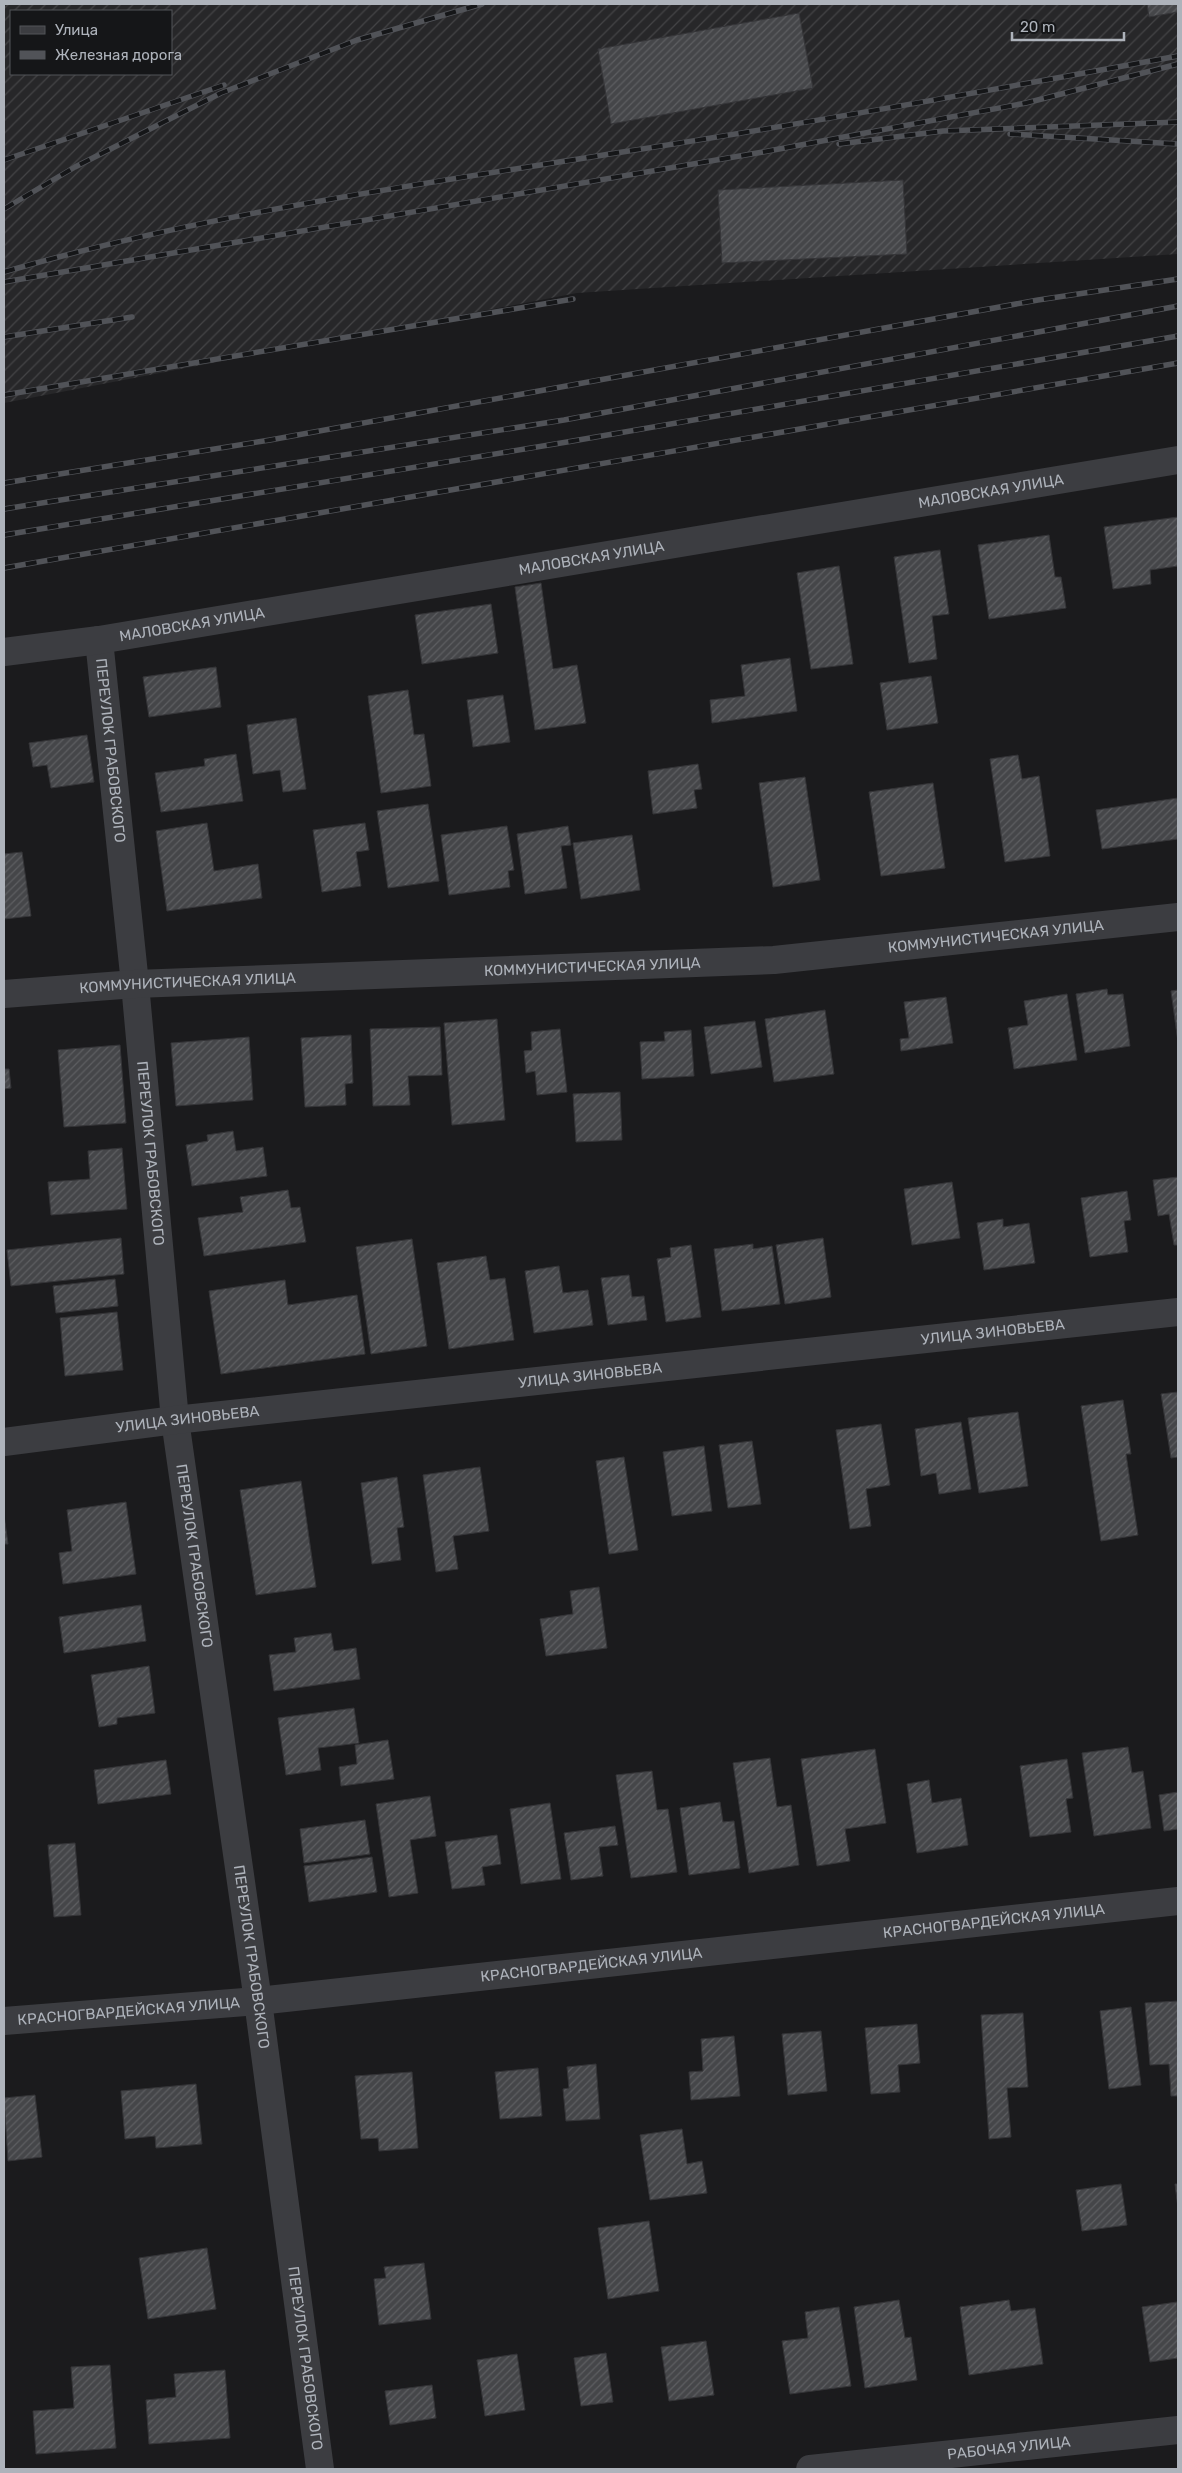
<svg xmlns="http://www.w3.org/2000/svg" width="1182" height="2473" font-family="Rubik,sans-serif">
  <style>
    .industrial { fill: url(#industrial-furrows); fill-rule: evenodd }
    .building { fill: url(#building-hatch); stroke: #353538 }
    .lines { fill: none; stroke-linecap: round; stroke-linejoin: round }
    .street { stroke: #3c3d41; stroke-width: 28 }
    .rail-casing { stroke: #515358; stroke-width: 5.5 }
    .rail { stroke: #151618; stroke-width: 4; stroke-dasharray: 11; stroke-linecap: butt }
    .labels { text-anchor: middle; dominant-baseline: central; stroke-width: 4; stroke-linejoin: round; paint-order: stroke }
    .street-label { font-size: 15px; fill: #aeb3bb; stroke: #151618 }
  </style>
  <defs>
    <pattern id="industrial-furrows" width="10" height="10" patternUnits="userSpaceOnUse" patternTransform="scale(1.25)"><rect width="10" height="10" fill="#272729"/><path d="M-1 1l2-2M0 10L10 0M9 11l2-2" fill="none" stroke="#444446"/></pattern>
    <pattern id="building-hatch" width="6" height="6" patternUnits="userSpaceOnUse" patternTransform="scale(1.25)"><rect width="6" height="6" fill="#454649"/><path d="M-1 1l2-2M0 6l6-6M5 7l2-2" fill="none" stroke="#5d5e61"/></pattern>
  </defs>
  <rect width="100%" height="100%" fill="#1b1b1d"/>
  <path class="industrial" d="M 4,4 L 1178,4 L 1178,254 L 577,293 L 4,403 ZM 11,11 L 171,11 L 171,74 L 11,74 Z"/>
  <g class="building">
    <polygon points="1147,4 1178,4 1178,12 1149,17"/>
    <polygon points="799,13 813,88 611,124 598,49"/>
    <polygon points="903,180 907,254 722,263 718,190"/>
    <polygon points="1178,517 1178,566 1150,570 1151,584 1113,589 1104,527"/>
    <polygon points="1049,535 1055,577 1061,577 1066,608 989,619 978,545"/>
    <polygon points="940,550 949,614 932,616 937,659 909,663 894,557"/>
    <polygon points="839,566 853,664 811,669 797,573"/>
    <polygon points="541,583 553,669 577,665 586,723 535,730 515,587"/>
    <polygon points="491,604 498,653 422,664 415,615"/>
    <polygon points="790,658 797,711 712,723 710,700 745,696 741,665"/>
    <polygon points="216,667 221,707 149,717 143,677"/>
    <polygon points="931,676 938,723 887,730 880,683"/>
    <polygon points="408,690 414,735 424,734 431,786 381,793 368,696"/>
    <polygon points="503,695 510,742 473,747 467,700"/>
    <polygon points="296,718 306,789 283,792 280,770 253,774 247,725"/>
    <polygon points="87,735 94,782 51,788 47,765 33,767 29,743"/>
    <polygon points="236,754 243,801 161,812 155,773 205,766 204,759"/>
    <polygon points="1018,755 1022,779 1039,776 1050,856 1005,862 990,759"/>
    <polygon points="698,764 702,789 694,790 697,808 653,814 648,771"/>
    <polygon points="805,777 820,880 773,887 759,783"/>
    <polygon points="933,783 945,868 881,876 869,792"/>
    <polygon points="1178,798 1178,839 1102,849 1096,810"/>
    <polygon points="428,804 439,881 388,888 377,811"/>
    <polygon points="207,823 214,871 258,864 262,898 167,911 156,831"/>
    <polygon points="365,823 369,850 356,852 361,886 322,892 313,830"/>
    <polygon points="507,826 514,870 508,871 510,887 449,895 441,835"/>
    <polygon points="568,826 571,845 561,846 567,888 525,894 517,834"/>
    <polygon points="632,835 640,890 581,899 573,843"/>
    <polygon points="22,852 31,916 4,919 4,854"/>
    <polygon points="1107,989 1108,995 1123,994 1130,1046 1085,1053 1076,994"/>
    <polygon points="1178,990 1178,1042 1171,991"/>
    <polygon points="1067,994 1077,1060 1014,1069 1008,1028 1028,1025 1024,1001"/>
    <polygon points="946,997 953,1043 901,1051 900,1039 909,1038 904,1002"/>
    <polygon points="825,1010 834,1074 774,1082 765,1019"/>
    <polygon points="497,1019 505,1120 452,1125 444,1023"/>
    <polygon points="755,1021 762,1067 711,1074 704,1027"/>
    <polygon points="440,1027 442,1075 408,1076 410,1105 373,1106 370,1029"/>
    <polygon points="560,1029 567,1092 537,1095 535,1071 526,1073 524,1051 532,1050 531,1032"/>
    <polygon points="691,1030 694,1076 642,1079 640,1042 665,1041 664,1032"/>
    <polygon points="351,1035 353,1083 345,1084 346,1105 305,1107 301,1038"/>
    <polygon points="249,1037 253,1100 176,1106 171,1043"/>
    <polygon points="120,1045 126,1123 64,1127 58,1050"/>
    <polygon points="4,1069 9,1069 11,1088 4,1089"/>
    <polygon points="620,1092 622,1140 576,1142 573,1094"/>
    <polygon points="233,1131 236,1151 263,1147 267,1176 192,1186 186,1145 208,1141 207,1135"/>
    <polygon points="122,1148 127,1209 51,1215 48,1182 90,1179 88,1151"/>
    <polygon points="1178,1177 1178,1245 1174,1245 1169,1214 1158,1216 1153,1180"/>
    <polygon points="952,1182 960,1238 912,1245 904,1189"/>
    <polygon points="288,1190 291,1208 300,1207 306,1242 204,1256 198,1218 243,1212 240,1197"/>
    <polygon points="1127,1191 1131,1220 1124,1221 1128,1252 1090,1257 1081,1198"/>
    <polygon points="1003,1219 1003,1227 1029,1223 1035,1263 984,1270 977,1223"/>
    <polygon points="121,1238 124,1274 11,1286 7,1250"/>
    <polygon points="823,1238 831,1297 785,1304 776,1245"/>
    <polygon points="412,1239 427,1346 371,1354 356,1247"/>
    <polygon points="753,1244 753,1249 772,1246 780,1304 722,1311 714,1249"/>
    <polygon points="691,1245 701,1317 666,1322 657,1259 671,1257 670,1248"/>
    <polygon points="486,1256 490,1280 505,1278 514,1340 449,1349 437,1263"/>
    <polygon points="559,1266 563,1293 588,1290 593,1325 534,1333 525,1271"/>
    <polygon points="629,1275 632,1297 644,1296 647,1320 608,1325 601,1278"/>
    <polygon points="115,1279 118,1306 56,1313 53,1286"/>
    <polygon points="285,1280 288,1305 357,1295 365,1354 221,1374 209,1291"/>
    <polygon points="117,1312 123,1370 65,1376 60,1318"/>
    <polygon points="1178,1392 1178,1457 1171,1458 1161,1394"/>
    <polygon points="1123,1400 1131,1454 1126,1454 1138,1535 1101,1541 1081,1406"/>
    <polygon points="1018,1412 1028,1486 979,1493 968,1418"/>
    <polygon points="961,1422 971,1489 939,1494 936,1473 921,1476 915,1429"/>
    <polygon points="881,1424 890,1485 866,1489 871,1526 850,1529 836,1430"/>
    <polygon points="752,1441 761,1504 728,1508 719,1445"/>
    <polygon points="704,1446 712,1511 672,1516 663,1452"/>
    <polygon points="624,1457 638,1550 609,1554 596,1461"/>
    <polygon points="480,1467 489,1531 453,1536 458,1569 436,1572 423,1475"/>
    <polygon points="397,1477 404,1527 397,1528 401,1560 372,1564 361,1483"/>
    <polygon points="301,1481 316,1587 256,1595 240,1490"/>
    <polygon points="126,1502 136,1574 63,1584 59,1553 72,1551 67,1510"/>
    <polygon points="4,1515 8,1544 4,1544"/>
    <polygon points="599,1587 607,1648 546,1656 540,1619 573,1614 570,1591"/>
    <polygon points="141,1605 146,1641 64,1653 59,1617"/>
    <polygon points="331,1633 334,1651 356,1648 360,1679 274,1691 269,1655 296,1652 294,1638"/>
    <polygon points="149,1666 155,1713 117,1718 117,1724 99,1727 91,1675"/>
    <polygon points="354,1708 359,1743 318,1748 321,1770 286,1775 278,1718"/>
    <polygon points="388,1740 394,1779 341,1786 339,1767 357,1764 355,1745"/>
    <polygon points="1128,1747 1132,1773 1143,1771 1151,1828 1094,1836 1082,1753"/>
    <polygon points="875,1749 886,1823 845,1829 850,1861 817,1866 801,1759"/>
    <polygon points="770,1758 777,1807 791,1805 799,1865 749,1873 733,1763"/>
    <polygon points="1067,1759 1073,1798 1066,1799 1071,1832 1030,1837 1020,1766"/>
    <polygon points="166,1760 171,1794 98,1804 94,1770"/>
    <polygon points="652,1771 657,1810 668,1809 677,1872 631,1878 616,1775"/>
    <polygon points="929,1780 932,1803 961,1798 968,1845 917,1853 907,1784"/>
    <polygon points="1178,1792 1178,1829 1164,1831 1159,1795"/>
    <polygon points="430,1796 436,1836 410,1840 418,1893 389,1897 376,1804"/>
    <polygon points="720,1802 723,1822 734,1821 740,1868 689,1875 680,1808"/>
    <polygon points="550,1803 561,1879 521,1884 510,1809"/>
    <polygon points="365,1820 370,1854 304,1863 300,1829"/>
    <polygon points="615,1826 618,1845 599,1847 603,1876 571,1880 564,1833"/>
    <polygon points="497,1835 501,1864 482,1867 485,1885 452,1889 445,1842"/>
    <polygon points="75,1843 81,1915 54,1917 48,1845"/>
    <polygon points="372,1857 377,1892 309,1902 304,1866"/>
    <polygon points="1178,2001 1178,2096 1171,2096 1169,2064 1150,2065 1145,2003"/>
    <polygon points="1131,2007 1141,2085 1109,2089 1100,2011"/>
    <polygon points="1023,2013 1028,2087 1007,2088 1011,2137 989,2139 981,2015"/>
    <polygon points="917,2024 920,2063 898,2065 900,2092 871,2094 865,2028"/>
    <polygon points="821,2031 827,2091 788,2095 782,2034"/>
    <polygon points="734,2036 740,2096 691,2100 689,2072 703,2071 701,2039"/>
    <polygon points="596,2064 600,2119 566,2121 563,2089 569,2088 567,2067"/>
    <polygon points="538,2068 542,2116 500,2119 495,2072"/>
    <polygon points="412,2072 418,2148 379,2151 378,2138 361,2139 355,2076"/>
    <polygon points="196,2084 202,2144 156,2148 155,2136 125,2139 121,2091"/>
    <polygon points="35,2095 42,2157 8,2161 4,2098"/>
    <polygon points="682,2129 687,2164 702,2161 707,2193 650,2200 640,2135"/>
    <polygon points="1121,2184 1127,2225 1082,2231 1076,2190"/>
    <polygon points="1175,2184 1178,2184 1178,2208"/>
    <polygon points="649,2221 659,2291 608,2299 598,2228"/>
    <polygon points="207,2248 216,2309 148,2319 139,2258"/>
    <polygon points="424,2263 431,2319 379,2325 374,2279 386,2278 384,2267"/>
    <polygon points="899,2300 905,2338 911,2337 917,2380 865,2388 854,2307"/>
    <polygon points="1009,2300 1011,2311 1035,2308 1043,2364 969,2375 960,2307"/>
    <polygon points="1177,2302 1178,2358 1150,2362 1142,2307"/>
    <polygon points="839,2307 851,2386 790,2394 782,2341 808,2338 805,2312"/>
    <polygon points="706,2341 714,2395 669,2401 661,2347"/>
    <polygon points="606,2353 613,2402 581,2406 574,2358"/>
    <polygon points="517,2354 525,2410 485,2416 477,2360"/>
    <polygon points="110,2365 116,2448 36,2454 33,2411 74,2408 71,2367"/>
    <polygon points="225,2370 230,2438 149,2444 146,2400 176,2397 174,2374"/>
    <polygon points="432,2385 436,2418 390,2425 385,2391"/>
  </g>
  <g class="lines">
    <g class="street">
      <path id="s1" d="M 99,640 L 135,984 L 175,1420 L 258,2001 L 320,2469"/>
      <path id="s2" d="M 4,652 L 99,640 L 1178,460"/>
      <path id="s3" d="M 4,994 L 135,984 L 774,960 L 1178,917"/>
      <path id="s4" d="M 4,1442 L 175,1420 L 1178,1312"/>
      <path id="s5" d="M 4,2021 L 258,2001 L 1178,1901"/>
      <path id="s6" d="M 810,2469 L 1178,2430"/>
    </g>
    <g class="rail-casing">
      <g id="rail">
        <polyline points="1010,134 1178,144"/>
        <polyline points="839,144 943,131 1178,122"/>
        <polyline points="4,160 224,85"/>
        <polyline points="4,209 75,167 221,93 357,40 482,4"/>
        <path d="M 4,272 C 204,214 411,186 616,153 C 804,124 991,90 1178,56"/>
        <polyline points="4,282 763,152 1026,103 1178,64"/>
        <polyline points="4,337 132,317"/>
        <polyline points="4,395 573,299"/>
        <polyline points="4,483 270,440 1038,300 1178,279"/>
        <polyline points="4,509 564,420 1178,306"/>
        <polyline points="4,535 567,442 1178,336"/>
        <polyline points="4,568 1178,363"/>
      </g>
    </g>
    <use href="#rail" class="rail"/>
  </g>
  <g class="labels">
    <g class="street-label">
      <text stroke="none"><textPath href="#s2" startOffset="1000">МАЛОВСКАЯ УЛИЦА</textPath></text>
      <text stroke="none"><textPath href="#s2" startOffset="595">МАЛОВСКАЯ УЛИЦА</textPath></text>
      <text stroke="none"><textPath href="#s2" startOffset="190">МАЛОВСКАЯ УЛИЦА</textPath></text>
      <text stroke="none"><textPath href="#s1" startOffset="111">ПЕРЕУЛОК ГРАБОВСКОГО</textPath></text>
      <text stroke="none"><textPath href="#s3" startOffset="994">КОММУНИСТИЧЕСКАЯ УЛИЦА</textPath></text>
      <text stroke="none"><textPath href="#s3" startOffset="589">КОММУНИСТИЧЕСКАЯ УЛИЦА</textPath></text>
      <text stroke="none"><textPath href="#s3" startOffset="184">КОММУНИСТИЧЕСКАЯ УЛИЦА</textPath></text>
      <text stroke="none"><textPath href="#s1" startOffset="516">ПЕРЕУЛОК ГРАБОВСКОГО</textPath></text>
      <text stroke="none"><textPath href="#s4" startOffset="995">УЛИЦА ЗИНОВЬЕВА</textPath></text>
      <text stroke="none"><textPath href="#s4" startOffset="590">УЛИЦА ЗИНОВЬЕВА</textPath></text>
      <text stroke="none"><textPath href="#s4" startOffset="185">УЛИЦА ЗИНОВЬЕВА</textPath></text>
      <text stroke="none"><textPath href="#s1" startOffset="921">ПЕРЕУЛОК ГРАБОВСКОГО</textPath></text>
      <text stroke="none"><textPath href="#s5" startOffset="995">КРАСНОГВАРДЕЙСКАЯ УЛИЦА</textPath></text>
      <text stroke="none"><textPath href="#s1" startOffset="1326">ПЕРЕУЛОК ГРАБОВСКОГО</textPath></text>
      <text stroke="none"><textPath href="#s5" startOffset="590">КРАСНОГВАРДЕЙСКАЯ УЛИЦА</textPath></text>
      <text stroke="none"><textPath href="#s5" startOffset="125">КРАСНОГВАРДЕЙСКАЯ УЛИЦА</textPath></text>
      <text stroke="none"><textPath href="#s1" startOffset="1731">ПЕРЕУЛОК ГРАБОВСКОГО</textPath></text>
      <text stroke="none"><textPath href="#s6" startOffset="200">РАБОЧАЯ УЛИЦА</textPath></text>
    </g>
  </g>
  <rect width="1182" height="2473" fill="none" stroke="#aeb3bb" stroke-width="10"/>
  <rect x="10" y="10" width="162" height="65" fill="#151618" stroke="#525559"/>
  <rect x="20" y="26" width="25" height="8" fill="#3c3d41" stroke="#525559"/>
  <text x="55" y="35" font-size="15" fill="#aeb3bb">Улица</text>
  <rect x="20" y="51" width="25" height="8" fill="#515358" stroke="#525559"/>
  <text x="55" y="60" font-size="15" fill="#aeb3bb">Железная дорога</text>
  <path d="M1012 32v8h112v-8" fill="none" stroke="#aeb3bb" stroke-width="2.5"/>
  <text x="1020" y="32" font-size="15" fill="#aeb3bb" stroke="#151618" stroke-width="4" paint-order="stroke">20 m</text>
</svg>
